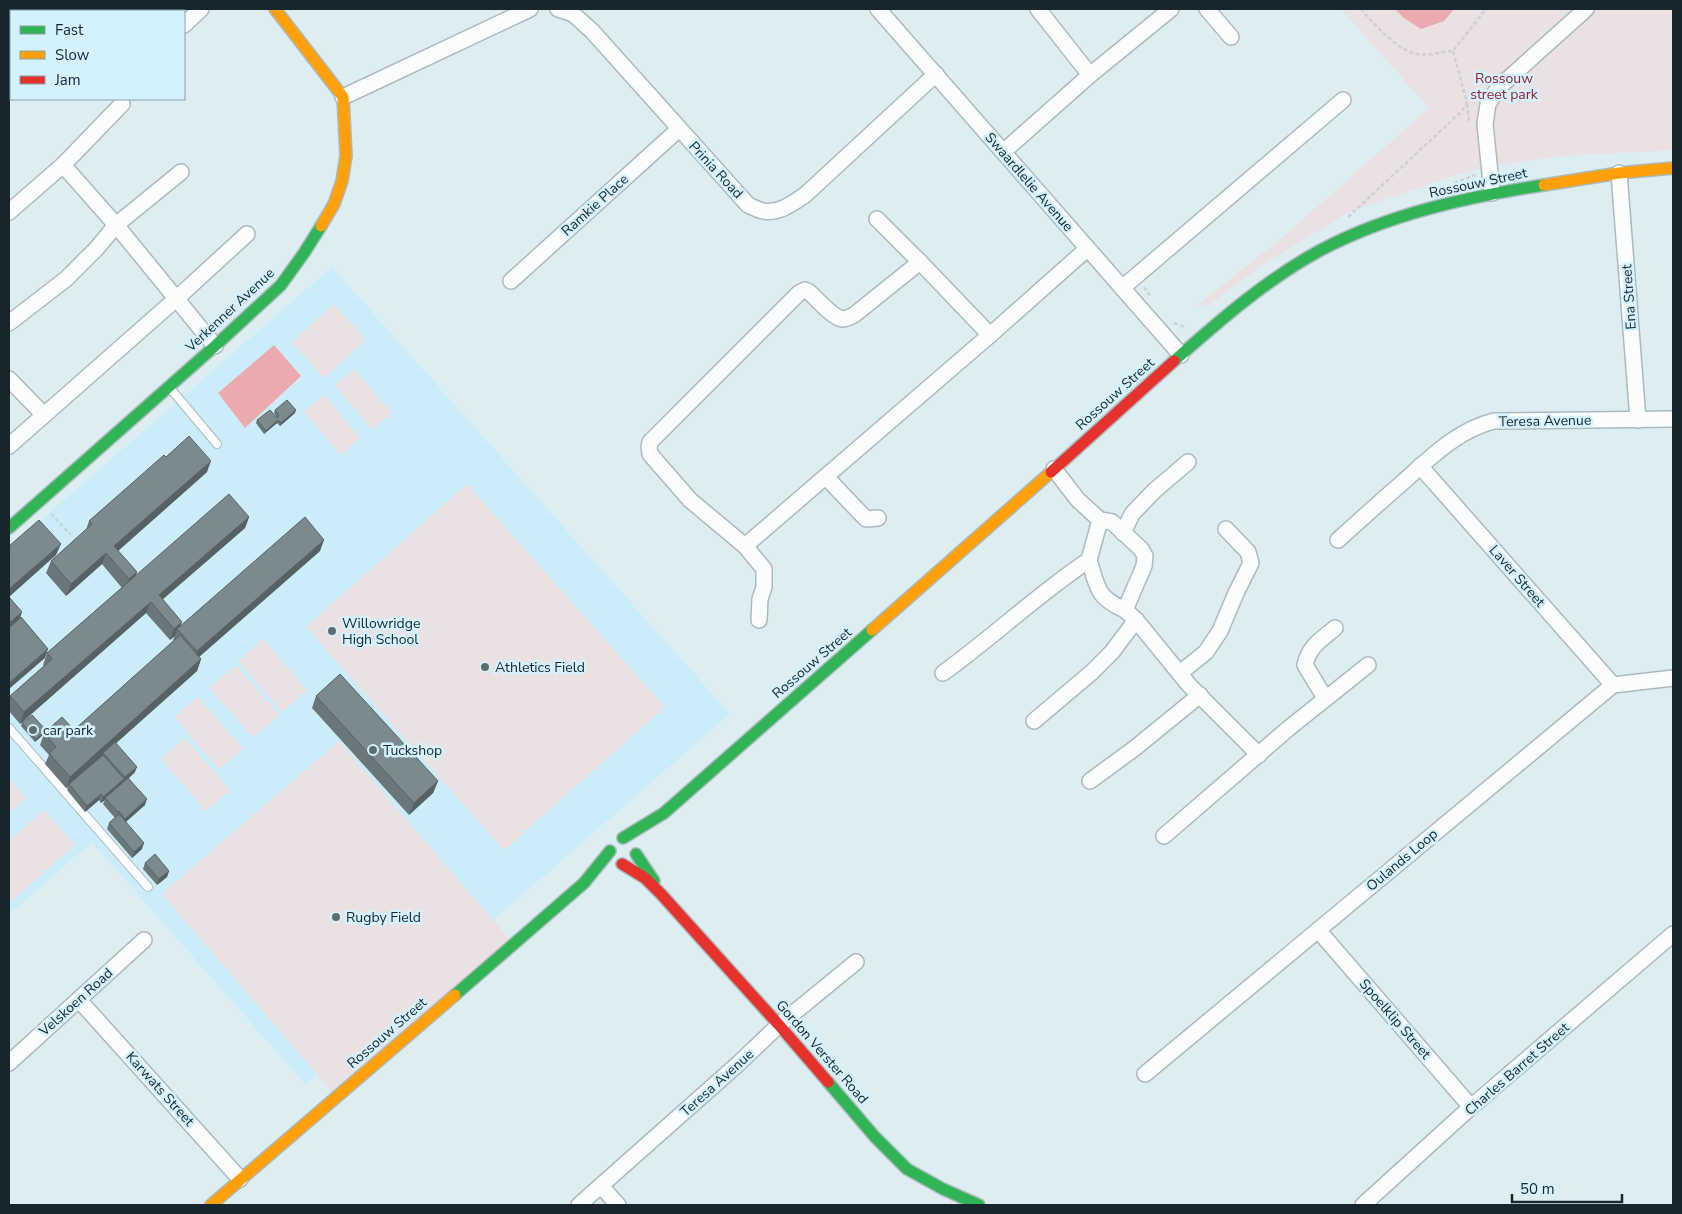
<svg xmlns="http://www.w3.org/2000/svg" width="1682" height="1214" font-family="'Nunito Sans',sans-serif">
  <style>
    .built { fill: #cbedf9 }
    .green { fill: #ebe0e2 }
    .water { fill: #eaaaae }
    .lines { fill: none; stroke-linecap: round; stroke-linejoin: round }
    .lane-casing { stroke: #abbabf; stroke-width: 10 }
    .street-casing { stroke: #abbabf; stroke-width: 18 }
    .fast-casing { stroke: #abbabf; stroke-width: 14 }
    .slow-casing { stroke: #abbabf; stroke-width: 14 }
    .jam-casing { stroke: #abbabf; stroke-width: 14 }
    .path { stroke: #ccd2d4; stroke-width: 2.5; stroke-dasharray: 4 2.5; stroke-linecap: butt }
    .lane { stroke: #fafcfd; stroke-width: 8 }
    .street { stroke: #fafcfd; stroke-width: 15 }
    .fast { stroke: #30b455; stroke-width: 11 }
    .slow { stroke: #ff9f0a; stroke-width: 11 }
    .jam { stroke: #e5322d; stroke-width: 11 }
    .wall { fill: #6a777a }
    .shaded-wall { fill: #566163 }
    .building { fill: #7b8a8e; stroke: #566163 }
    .poi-dot { fill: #5c6c72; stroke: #d3f2fd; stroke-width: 2 }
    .labels { text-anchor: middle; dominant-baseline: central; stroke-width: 5; stroke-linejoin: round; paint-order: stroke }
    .park-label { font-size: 14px; fill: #932133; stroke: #d3f2fd }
    .street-label { font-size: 14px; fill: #17262c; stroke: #d3f2fd }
    .poi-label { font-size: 14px; fill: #17262c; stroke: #d3f2fd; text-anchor: start }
  </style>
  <rect width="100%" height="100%" fill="#ddeef3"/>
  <polygon class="built" points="332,267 730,714 305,1084 92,842 9,914 9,548"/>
  <g class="green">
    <polygon points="1341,9 1673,9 1673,150 1562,156 1504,164 1465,172 1351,211 1264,264 1210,304 1195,307 1283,237 1429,108"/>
    <polygon points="334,304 366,340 324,378 292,342"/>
    <polygon points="354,369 392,413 372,430 335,385"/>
    <polygon points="324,395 360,438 341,455 304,412"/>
    <polygon points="467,484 665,707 504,850 306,627"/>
    <polygon points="263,639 307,690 282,712 238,661"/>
    <polygon points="236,665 280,715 253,737 209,688"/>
    <polygon points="198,697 243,749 219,769 174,717"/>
    <polygon points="185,738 230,790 206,811 161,759"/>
    <polygon points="339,741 511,941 334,1094 162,894"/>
    <polygon points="9,778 26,798 9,813"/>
    <polygon points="44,810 75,845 9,903 9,841"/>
  </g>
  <g class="water">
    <polygon points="1395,9 1454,9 1444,21 1421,29 1404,18"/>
    <polygon points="274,345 301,376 245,428 218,393"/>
  </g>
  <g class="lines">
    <g class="lane-casing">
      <g id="lane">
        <polyline points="170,388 217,444"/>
        <polyline points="9,728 148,887"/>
      </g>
    </g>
    <g class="street-casing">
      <g id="street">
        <path d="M 558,9 L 573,14 L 592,31 L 748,205 C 753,207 758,210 763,211 C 779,214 793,203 805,195 L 936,74"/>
        <polyline points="878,9 1181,355"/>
        <polyline points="1038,9 1090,75"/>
        <polyline points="1207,9 1231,37"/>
        <polyline points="184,25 201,9"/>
        <polyline points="9,38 11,42"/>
        <polyline points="9,80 11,77"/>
        <polyline points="343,97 530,9"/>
        <polyline points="1003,152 1090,75 1171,9"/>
        <polyline points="63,165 116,225 215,346"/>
        <polyline points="1619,173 1638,420"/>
        <polyline points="1492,193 1485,124 1488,104 1498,88 1586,9"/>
        <polyline points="9,212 63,165 122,104"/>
        <polyline points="877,219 920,262 990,335"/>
        <polyline points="511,281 679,129"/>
        <polyline points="1122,288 1343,100"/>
        <polyline points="9,323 66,279 97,248 116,225 181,172"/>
        <polyline points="9,379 43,414"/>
        <polyline points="9,446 176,299 247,234"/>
        <polyline points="1420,466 1613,685"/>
        <polyline points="1054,469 1078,500 1100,520 1112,522 1141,549 1145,556 1144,566 1125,610 1136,620 1189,685 1259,755"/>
        <polyline points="826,477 866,519 878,518"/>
        <polyline points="1123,533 1132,514 1154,491 1188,462"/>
        <path d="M 1338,540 C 1359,521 1380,502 1402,483 C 1429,459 1457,430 1494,421 L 1673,419"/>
        <polyline points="745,546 990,335 1087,249"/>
        <path d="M 1089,560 C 1098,588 1096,597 1125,610"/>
        <path d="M 759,620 L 760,599 L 764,587 L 764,569 L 745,546 L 690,500 L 650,454 L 649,447 L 650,442 L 799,293 L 805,290 L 809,292 C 817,299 832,317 842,319 C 847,319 850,317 854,315 L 920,262"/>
        <path d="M 943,673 C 993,637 1038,594 1089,560 L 1100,520"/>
        <polyline points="1180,673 1206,652 1220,631 1236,593 1251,563 1248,552 1226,529"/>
        <path d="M 1325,698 L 1305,665 C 1309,646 1321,640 1335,628"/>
        <polyline points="1034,721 1092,672 1112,652 1136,620"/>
        <polyline points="1090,781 1135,748 1200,695"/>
        <polyline points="1164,836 1289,728 1368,665"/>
        <polyline points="1318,930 1471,1107"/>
        <polyline points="79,1000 240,1179"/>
        <polyline points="9,1063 144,940"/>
        <polyline points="1145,1074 1613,685 1673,678"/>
        <polyline points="601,1186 618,1205"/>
        <polyline points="579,1205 738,1064 779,1025 856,962"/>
        <polyline points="1363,1205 1471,1107 1673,934"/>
      </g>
    </g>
    <g class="fast-casing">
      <g id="fast">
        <path d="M 1174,361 C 1219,321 1266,280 1319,251 C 1388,214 1467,197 1544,185"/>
        <polyline points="9,528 215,346 281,285 304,253 321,226"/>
        <polyline points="623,838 664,813 872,630"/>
        <polyline points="636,854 654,881"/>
        <polyline points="455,995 584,883 610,851"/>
        <polyline points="828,1082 875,1137 907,1169 943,1189 979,1205"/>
      </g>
    </g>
    <g class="slow-casing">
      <g id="slow">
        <polyline points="275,9 343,97 346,156 342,181 334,204 321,226"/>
        <polyline points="1544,185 1619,173 1673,168"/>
        <polyline points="872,630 1051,472"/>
        <polyline points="211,1205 455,995"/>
      </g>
    </g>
    <g class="jam-casing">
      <g id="jam">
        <polyline points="1051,472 1174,361"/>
        <polyline points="622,864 645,878 661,894 779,1025 828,1082"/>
      </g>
    </g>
    <g class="path">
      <path d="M 1361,9 C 1375,25 1393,46 1413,53 C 1424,57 1441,52 1453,51 L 1486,9"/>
      <polyline points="1467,104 1469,121"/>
      <polyline points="1454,183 1475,175"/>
      <polyline points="1348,217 1462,111 1467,103 1453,51"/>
      <polyline points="1144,287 1151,297"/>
      <polyline points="1174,323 1185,327"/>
      <polyline points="51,514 71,535"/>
    </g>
    <use href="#lane" class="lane"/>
    <use href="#street" class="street"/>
    <use href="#fast" class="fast"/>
    <use href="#slow" class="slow"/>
    <use href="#jam" class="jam"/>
  </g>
  <g class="wall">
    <polygon points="275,410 295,413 280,426 277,423 264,434 256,423 257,420 277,418 274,413"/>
    <polygon points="166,457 207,472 118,551 137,572 135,576 249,517 245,528 163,599 181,626 320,551 199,657 201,659 197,671 116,743 135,772 129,778 145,805 126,822 142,849 132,858 107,829 109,823 115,818 103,804 105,800 101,803 99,800 85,812 67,790 68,787 66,788 45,764 49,755 40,745 44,734 35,742 21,726 22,723 45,732 74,730 174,641 173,640 175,636 170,640 146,613 20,724 9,711 9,700 10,696 44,666 43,665 47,653 122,588 102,564 66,596 46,573 51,561 86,530 89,521"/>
    <polygon points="316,696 438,781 433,793 409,815 312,708"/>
    <polygon points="145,863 169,871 167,877 157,885 143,869"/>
  </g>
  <g class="shaded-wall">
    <polygon points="296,410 295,413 280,426 281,423"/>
    <polygon points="278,420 277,423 264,434 266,431"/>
    <polygon points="211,461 207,472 110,558 114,546"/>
    <polygon points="249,517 245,528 155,606 159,595"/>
    <polygon points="324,540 320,551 192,663 197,651"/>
    <polygon points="61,544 56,555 9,597 9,589"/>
    <polygon points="106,553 102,564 66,596 71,584"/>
    <polygon points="137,572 133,583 125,591 129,579"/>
    <polygon points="151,602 146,613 20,724 24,712"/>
    <polygon points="22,612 18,624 9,631 9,623"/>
    <polygon points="182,622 179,631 177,629 175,636 170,640 174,629"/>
    <polygon points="48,649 45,658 9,689 9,683"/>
    <polygon points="201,659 197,671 104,754 103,753 102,756 70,785 69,784 66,788 70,777"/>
    <polygon points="46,730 45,733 35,742 36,739"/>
    <polygon points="137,767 135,772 123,783 125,777"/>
    <polygon points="124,779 122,785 105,798 105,800 101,803 103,797"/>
    <polygon points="438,781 433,793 409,815 414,803"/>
    <polygon points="101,794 99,800 85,812 87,806"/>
    <polygon points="147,799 145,805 123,824 125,819"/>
    <polygon points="144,843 142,849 132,858 134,852"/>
    <polygon points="169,871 167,877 157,885 159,879"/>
  </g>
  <g class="building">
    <polygon points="287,400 296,410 281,423 278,420 266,431 257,420 270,410 277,418 279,416 275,410"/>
    <polygon points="189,436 211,461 114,546 137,572 129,579 106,553 71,584 51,561 92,524 89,521 164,455 166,457"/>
    <polygon points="229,494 249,517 159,595 182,622 174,629 151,602 24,712 10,696 52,659 47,653"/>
    <polygon points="305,517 324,540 197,651 177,629"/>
    <polygon points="39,520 61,544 9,589 9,546"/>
    <polygon points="9,597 22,612 9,623"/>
    <polygon points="21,617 48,649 9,683 9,628"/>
    <polygon points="180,635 201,659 70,777 49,753 56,747 44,733 62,717 74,730"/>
    <polygon points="340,674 438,781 414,803 316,696"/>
    <polygon points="32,715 46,730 36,739 22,723"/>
    <polygon points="115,742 137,767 125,777 103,753"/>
    <polygon points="103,755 124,779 103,797 101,794 87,806 69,784"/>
    <polygon points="128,778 147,799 125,819 119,811 118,812 105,798"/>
    <polygon points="119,814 144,843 134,852 109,823"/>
    <polygon points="155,854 169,871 159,879 145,863"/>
  </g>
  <g class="poi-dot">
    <circle cx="332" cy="631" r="5"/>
    <circle cx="485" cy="667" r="5"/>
    <circle cx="33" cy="730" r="5"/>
    <circle cx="373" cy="750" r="5"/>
    <circle cx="336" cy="917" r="5"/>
  </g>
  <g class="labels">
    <g class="park-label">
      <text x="1504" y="78">Rossouw<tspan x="1504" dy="16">street park</tspan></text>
    </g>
    <g class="street-label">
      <text transform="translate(716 170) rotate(47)">Prinia Road</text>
      <text transform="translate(1029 182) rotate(49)">Swaardlelie Avenue</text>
      <text transform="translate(1478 183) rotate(-12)">Rossouw Street</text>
      <text transform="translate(595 205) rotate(-42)">Ramkie Place</text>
      <text transform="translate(1629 297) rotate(-94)">Ena Street</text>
      <text transform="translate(230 310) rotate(-43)">Verkenner Avenue</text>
      <text transform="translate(1115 394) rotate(-42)">Rossouw Street</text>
      <text transform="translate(1545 421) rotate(-1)">Teresa Avenue</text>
      <text transform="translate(1517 576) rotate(49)">Laver Street</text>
      <text transform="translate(812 663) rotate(-41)">Rossouw Street</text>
      <text transform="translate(1402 860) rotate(-40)">Oulands Loop</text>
      <text transform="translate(76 1002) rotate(-42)">Velskoen Road</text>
      <text transform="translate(1395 1019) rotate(49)">Spoelklip Street</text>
      <text transform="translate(387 1033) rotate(-41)">Rossouw Street</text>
      <text transform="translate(822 1052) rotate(49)">Gordon Verster Road</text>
      <text transform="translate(1517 1069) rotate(-41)">Charles Barret Street</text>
      <text transform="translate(717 1083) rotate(-42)">Teresa Avenue</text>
      <text transform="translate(160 1089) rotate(48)">Karwats Street</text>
    </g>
    <g class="poi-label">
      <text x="342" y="623">Willowridge<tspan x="342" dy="16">High School</tspan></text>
      <text x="495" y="667">Athletics Field</text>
      <text x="43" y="730">car park</text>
      <text x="383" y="750">Tuckshop</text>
      <text x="346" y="917">Rugby Field</text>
    </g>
  </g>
  <rect width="1682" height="1214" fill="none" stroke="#17262c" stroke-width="20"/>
  <rect x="10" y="10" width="175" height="90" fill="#d3f2fd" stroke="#88a0a9"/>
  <rect x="20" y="26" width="25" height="8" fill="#30b455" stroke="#88a0a9"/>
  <text x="55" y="35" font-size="15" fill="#17262c">Fast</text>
  <rect x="20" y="51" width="25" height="8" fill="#ff9f0a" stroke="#88a0a9"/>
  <text x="55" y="60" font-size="15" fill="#17262c">Slow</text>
  <rect x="20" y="76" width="25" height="8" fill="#e5322d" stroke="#88a0a9"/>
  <text x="55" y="85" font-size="15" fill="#17262c">Jam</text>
  <path d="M1512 1194v8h110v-8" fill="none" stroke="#17262c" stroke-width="2.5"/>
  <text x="1520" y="1194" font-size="15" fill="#17262c" stroke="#d3f2fd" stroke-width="4" paint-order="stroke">50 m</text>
</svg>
